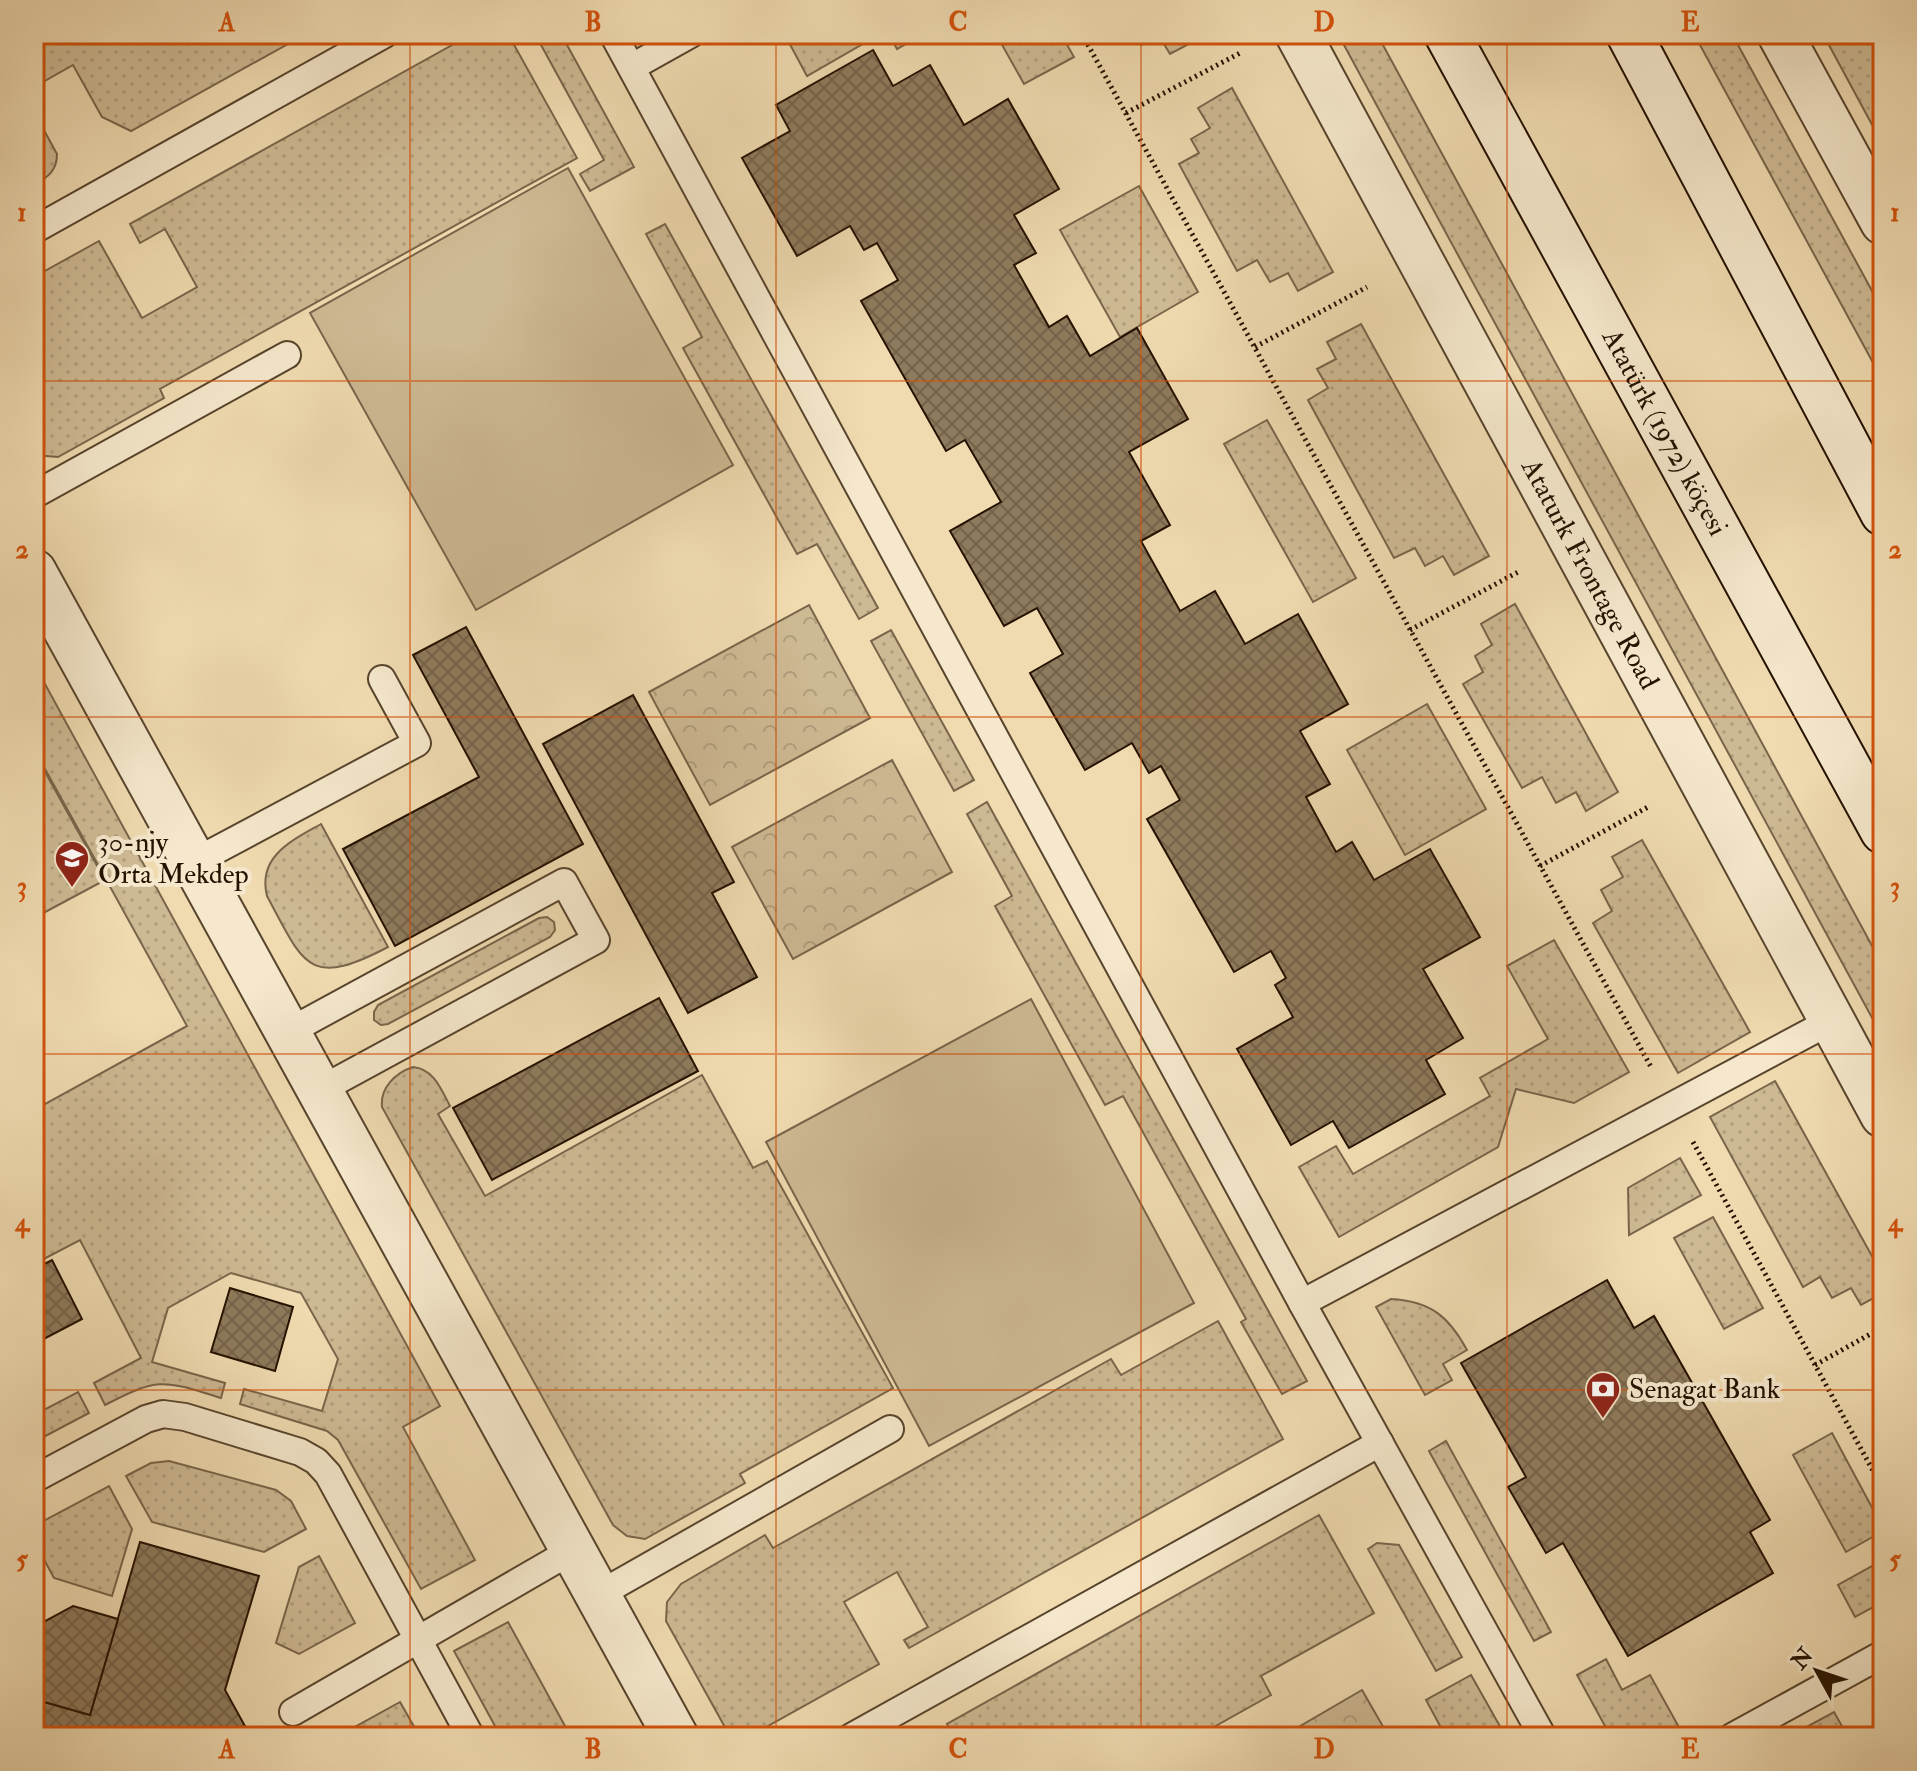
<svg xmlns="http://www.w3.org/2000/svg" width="1917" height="1771" font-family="'IM FELL Double Pica',serif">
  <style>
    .grass { fill: url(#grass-dots); stroke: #78654a; stroke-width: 2 }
    .forest { fill: url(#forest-crowns); stroke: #78654a; stroke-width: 2 }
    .pitch { fill: #cdb993; stroke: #78654a; stroke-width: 2 }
    .building { fill: url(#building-cross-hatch); stroke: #241100; stroke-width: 2 }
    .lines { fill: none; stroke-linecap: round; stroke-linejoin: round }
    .service-casing { stroke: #57442c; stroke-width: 30 }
    .minor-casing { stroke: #57442c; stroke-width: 48 }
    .secondary-casing { stroke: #241100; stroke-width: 48 }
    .path { stroke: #241100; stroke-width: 5; stroke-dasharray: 2 4; stroke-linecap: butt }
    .service { stroke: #f5e8cc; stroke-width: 26 }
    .minor { stroke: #f5e8cc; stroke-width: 44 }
    .secondary { stroke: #f5e8cc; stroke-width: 44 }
    .grid { fill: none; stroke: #d4520b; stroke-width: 2; stroke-opacity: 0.55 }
    .labels { text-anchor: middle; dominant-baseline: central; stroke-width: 8; stroke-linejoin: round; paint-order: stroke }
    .street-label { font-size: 28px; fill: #241100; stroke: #f5e8cc }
    .poi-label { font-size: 28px; fill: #241100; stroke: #f5e8cc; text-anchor: start }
    .neatline { fill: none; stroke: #d4520b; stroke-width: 3 }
    .grid-label { font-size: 26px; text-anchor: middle; font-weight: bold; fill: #d4520b }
  </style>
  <defs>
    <pattern id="grass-dots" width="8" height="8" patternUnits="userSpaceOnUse" patternTransform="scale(2)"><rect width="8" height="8" fill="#cdb993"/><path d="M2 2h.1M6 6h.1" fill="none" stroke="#b09e7d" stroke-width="1.8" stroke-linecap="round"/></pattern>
    <pattern id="forest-crowns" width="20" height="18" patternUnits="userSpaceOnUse" patternTransform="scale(2)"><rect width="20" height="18" fill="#cdb993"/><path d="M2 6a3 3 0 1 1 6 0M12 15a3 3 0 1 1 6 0" fill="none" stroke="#b09e7d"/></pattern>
    <pattern id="building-cross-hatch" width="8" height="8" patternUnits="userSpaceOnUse" patternTransform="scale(2)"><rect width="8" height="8" fill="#8e7a5c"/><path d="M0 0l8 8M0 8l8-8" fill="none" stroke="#74634a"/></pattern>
  </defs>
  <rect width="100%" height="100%" fill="#f0dbb1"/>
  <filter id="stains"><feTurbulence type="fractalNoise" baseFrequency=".0025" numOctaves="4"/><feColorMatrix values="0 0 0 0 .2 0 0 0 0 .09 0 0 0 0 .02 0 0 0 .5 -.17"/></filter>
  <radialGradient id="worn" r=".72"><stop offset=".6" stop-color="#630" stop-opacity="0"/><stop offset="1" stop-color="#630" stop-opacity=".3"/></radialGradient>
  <g class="grass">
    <polygon points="34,34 306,34 131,131 102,117 73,65 34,87"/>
    <polygon points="472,34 508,34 577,158 160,389 164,398 58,457 34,455 34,277 99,241 142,318 197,287 165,229 140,243 130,224"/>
    <polygon points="535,34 561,34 634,167 590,191 580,174 604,160"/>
    <polygon points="796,34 880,34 807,76 787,39"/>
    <polygon points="889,34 923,34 897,49"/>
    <polygon points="996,34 1061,34 1074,57 1024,84"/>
    <polygon points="1135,34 1203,34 1204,36 1170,54 1159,36 1141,45"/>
    <polygon points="1338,34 1377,34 1883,966 1883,1038"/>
    <polygon points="1694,34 1732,34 1883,311 1883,381"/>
    <polygon points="1823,34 1883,34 1883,145"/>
    <polygon points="1232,88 1333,272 1298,291 1288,273 1270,282 1257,260 1237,271 1179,164 1199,153 1191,139 1210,128 1198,108"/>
    <path d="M 34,112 L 57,154 C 57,171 48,177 34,185 Z"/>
    <polygon points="1139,186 1198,292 1120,337 1060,230"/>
    <polygon points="665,224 878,608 859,619 817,544 797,554 683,348 702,337 646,234"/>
    <polygon points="1361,324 1489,556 1454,575 1443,556 1425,566 1415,548 1394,558 1308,400 1328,388 1317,369 1336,359 1327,342"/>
    <polygon points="1267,420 1356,578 1313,602 1224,444"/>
    <polygon points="1515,604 1618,792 1586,811 1576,792 1556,803 1542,777 1522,788 1463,684 1483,672 1475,656 1492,645 1481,624"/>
    <polygon points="891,630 974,780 954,791 871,641"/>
    <path d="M 34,664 L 440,1406 L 403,1427 L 475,1560 L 421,1589 L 338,1440 L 327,1431 L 240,1404 L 244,1389 L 322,1411 L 338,1359 L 301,1293 L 231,1273 L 168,1308 L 152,1362 L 225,1383 L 221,1398 C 163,1380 159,1377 105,1405 L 94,1383 L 141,1358 L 80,1240 L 34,1264 L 34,1110 L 187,1026 L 34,749 Z"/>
    <polygon points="1427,704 1486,809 1405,855 1347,750"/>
    <polygon points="34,752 105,880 34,918"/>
    <polygon points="987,802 1307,1381 1282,1394 1241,1322 1246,1319 1123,1096 1105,1105 995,906 1012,896 967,814"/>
    <path d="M 321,824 L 388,947 C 308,989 304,965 267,896 C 257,856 293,840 321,824 Z"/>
    <polygon points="1642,840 1750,1032 1678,1073 1593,923 1612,911 1601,890 1623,877 1612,857"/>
    <polygon points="547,917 554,922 555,930 550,937 388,1024 381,1025 374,1020 374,1012 378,1005 539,918"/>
    <polygon points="1554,940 1629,1072 1574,1103 1516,1089 1498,1147 1339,1237 1299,1167 1336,1146 1353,1174 1490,1096 1480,1078 1548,1039 1507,966"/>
    <path d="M 413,1067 C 434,1069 441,1089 450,1106 L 438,1114 L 485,1196 L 702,1075 L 753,1168 L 767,1161 L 893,1388 L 740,1474 L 745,1483 L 645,1539 L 627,1536 L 613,1525 L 382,1107 C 380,1088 395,1073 413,1067 Z"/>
    <polygon points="1775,1081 1883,1276 1883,1293 1861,1305 1851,1288 1832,1298 1820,1277 1803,1287 1710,1117"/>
    <polygon points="1680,1158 1701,1195 1629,1235 1628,1188"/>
    <polygon points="1713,1217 1763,1308 1724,1329 1674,1238"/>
    <path d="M 1391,1299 C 1431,1301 1449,1317 1467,1350 L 1443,1364 L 1452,1380 L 1425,1395 L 1376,1307 Z"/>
    <polygon points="1218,1321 1283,1439 909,1648 904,1640 928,1627 897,1572 844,1602 879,1664 750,1736 736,1737 726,1729 666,1621 667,1602 681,1584 765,1535 773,1548 1111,1359 1121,1375"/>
    <polygon points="78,1392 89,1413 34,1442 34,1415"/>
    <polygon points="1832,1433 1883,1528 1883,1531 1846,1552 1793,1455"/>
    <polygon points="1446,1441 1551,1632 1534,1641 1429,1451"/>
    <polygon points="169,1461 276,1490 291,1501 306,1529 264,1552 152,1522 126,1476 151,1463"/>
    <polygon points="109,1486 132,1529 112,1596 54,1578 34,1541 34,1526"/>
    <polygon points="1319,1515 1374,1613 1261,1676 1271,1695 1196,1737 954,1737 947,1724"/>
    <polygon points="1377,1543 1399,1545 1462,1657 1436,1671 1368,1549"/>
    <polygon points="319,1556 355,1623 299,1654 276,1643 299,1567"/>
    <polygon points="1883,1560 1883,1602 1855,1617 1838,1585"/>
    <polygon points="508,1622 571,1737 501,1737 454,1651"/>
    <polygon points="1606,1659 1622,1690 1650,1675 1680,1729 1666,1737 1611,1737 1577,1675"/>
    <polygon points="1471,1675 1506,1737 1446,1737 1426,1700"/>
    <polygon points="400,1702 420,1737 343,1737 344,1733"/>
    <polygon points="1834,1712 1848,1737 1788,1737"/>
  </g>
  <g class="forest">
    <polygon points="809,605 870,718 710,805 649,692"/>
    <polygon points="892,760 952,872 793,959 732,847"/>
    <polygon points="1362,1690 1389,1737 1286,1737 1285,1735"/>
  </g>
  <g class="pitch">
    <polygon points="568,168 733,465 476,610 310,313"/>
    <polygon points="1031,999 1194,1303 929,1446 766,1142"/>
  </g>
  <g class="building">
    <polygon points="873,50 893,86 930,65 964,125 1008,99 1059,189 1014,215 1036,253 1014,265 1049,327 1067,316 1090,356 1137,328 1188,419 1129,452 1170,525 1141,541 1180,611 1215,591 1245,644 1298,614 1348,704 1300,731 1330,784 1306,797 1336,852 1352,842 1374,880 1430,849 1480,937 1423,969 1463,1038 1426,1060 1445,1094 1349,1148 1333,1121 1291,1145 1237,1049 1293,1017 1275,985 1286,978 1271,951 1234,972 1147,819 1180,800 1161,766 1149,773 1132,743 1085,770 1030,673 1063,654 1037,608 1004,626 950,531 1001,502 965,440 946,451 861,301 898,280 877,243 864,250 850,226 797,256 742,158 790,131 776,105"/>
    <polygon points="466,627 583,844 395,946 343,849 479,777 413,655"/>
    <polygon points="633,695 734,882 712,893 757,977 688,1013 543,744"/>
    <polygon points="659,998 698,1071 492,1180 453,1108"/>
    <polygon points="52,1260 82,1319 34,1344 34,1269"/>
    <polygon points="1607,1280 1634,1328 1654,1316 1770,1520 1750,1532 1773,1573 1628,1656 1563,1543 1546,1553 1508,1487 1526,1477 1461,1363"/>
    <polygon points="230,1288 293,1307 275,1371 211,1352"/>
    <polygon points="140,1542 259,1576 225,1690 251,1737 34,1737 34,1699 90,1715"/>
    <polygon points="73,1606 118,1619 90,1715 34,1699 34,1627"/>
  </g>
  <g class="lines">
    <g class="service-casing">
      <g id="service">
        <polyline points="613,34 1302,1303 1543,1737"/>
        <polyline points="632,67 691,34"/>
        <polyline points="34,230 385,34"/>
        <polyline points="34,495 287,355"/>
        <polyline points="194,862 417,743 382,679"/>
        <polyline points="288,1032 564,882 596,940 320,1090"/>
        <polyline points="1302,1303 1831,1021"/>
        <polyline points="34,1479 146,1419 163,1414 185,1417 300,1452 316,1461 328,1474 471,1737"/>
        <polyline points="598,1595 890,1429"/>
        <polyline points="293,1712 573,1550"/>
        <polyline points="851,1737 1380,1443"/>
        <polyline points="1732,1737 1883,1654"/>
      </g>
    </g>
    <g class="minor-casing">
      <g id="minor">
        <path id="s1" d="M 1298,34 L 1883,1115"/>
        <polyline points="1780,34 1883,222"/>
        <polyline points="34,572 676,1737"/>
      </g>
    </g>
    <g class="secondary-casing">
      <g id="secondary">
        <path id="s2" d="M 1447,34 L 1883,831"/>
        <polyline points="1629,34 1883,513"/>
      </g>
    </g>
    <g class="path">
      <polyline points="1082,34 1651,1067"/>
      <polyline points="1126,113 1242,52"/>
      <polyline points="1255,347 1367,287"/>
      <polyline points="1410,630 1520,571"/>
      <polyline points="1540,866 1648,807"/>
      <polyline points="1693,1142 1883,1489"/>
      <polyline points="1815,1365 1883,1327"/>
    </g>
    <use href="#service" class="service"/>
    <use href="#minor" class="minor"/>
    <use href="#secondary" class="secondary"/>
  </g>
  <path class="grid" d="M 410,34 L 410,1737M 776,34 L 776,1737M 1141,34 L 1141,1737M 1507,34 L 1507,1737M 34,381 L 1883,381M 34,717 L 1883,717M 34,1054 L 1883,1054M 34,1390 L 1883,1390"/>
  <defs>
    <g id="school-pin" transform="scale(1.8)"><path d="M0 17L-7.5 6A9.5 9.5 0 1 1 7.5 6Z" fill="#8f2418" stroke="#f5e8cc"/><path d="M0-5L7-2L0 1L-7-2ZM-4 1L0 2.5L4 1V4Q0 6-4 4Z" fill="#fff"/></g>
    <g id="bank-pin" transform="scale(1.8)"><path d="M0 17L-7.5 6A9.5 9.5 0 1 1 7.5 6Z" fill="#8f2418" stroke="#f5e8cc"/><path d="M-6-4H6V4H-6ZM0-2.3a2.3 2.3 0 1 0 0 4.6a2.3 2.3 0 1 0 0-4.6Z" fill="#fff"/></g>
  </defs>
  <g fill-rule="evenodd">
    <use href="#school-pin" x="72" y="858"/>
    <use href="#bank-pin" x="1603" y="1389"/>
  </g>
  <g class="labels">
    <g class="street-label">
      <text stroke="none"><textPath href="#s2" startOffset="454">Atatürk (1972) köçesi</textPath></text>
      <text stroke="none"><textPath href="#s1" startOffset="614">Ataturk Frontage Road</textPath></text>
    </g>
    <g class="poi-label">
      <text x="98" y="842">30-njy<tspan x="98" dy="32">Orta Mekdep</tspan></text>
      <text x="1629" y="1389">Senagat Bank</text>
    </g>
  </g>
  <rect width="1917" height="1771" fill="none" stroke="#f0dbb1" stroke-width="88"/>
  <g transform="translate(1817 1671) rotate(310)" stroke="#f5e8cc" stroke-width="6" paint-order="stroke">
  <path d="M0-6L14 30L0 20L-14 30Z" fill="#241100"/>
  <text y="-12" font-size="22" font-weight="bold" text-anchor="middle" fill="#241100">N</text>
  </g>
  <rect x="44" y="44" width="1829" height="1683" class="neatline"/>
  <g class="grid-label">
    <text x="227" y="31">A</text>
    <text x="593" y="31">B</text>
    <text x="958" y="31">C</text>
    <text x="1324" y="31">D</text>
    <text x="1690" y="31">E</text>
    <text x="22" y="221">1</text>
    <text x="1895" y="221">1</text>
    <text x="22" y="558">2</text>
    <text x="1895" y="558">2</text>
    <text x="22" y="895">3</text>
    <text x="1895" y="895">3</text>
    <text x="22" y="1231">4</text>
    <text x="1895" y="1231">4</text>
    <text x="22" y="1568">5</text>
    <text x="1895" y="1568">5</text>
    <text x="227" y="1758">A</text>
    <text x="593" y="1758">B</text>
    <text x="958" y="1758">C</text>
    <text x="1324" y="1758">D</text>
    <text x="1690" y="1758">E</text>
  </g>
  <rect width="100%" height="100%" filter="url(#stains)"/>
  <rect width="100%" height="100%" fill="url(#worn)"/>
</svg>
